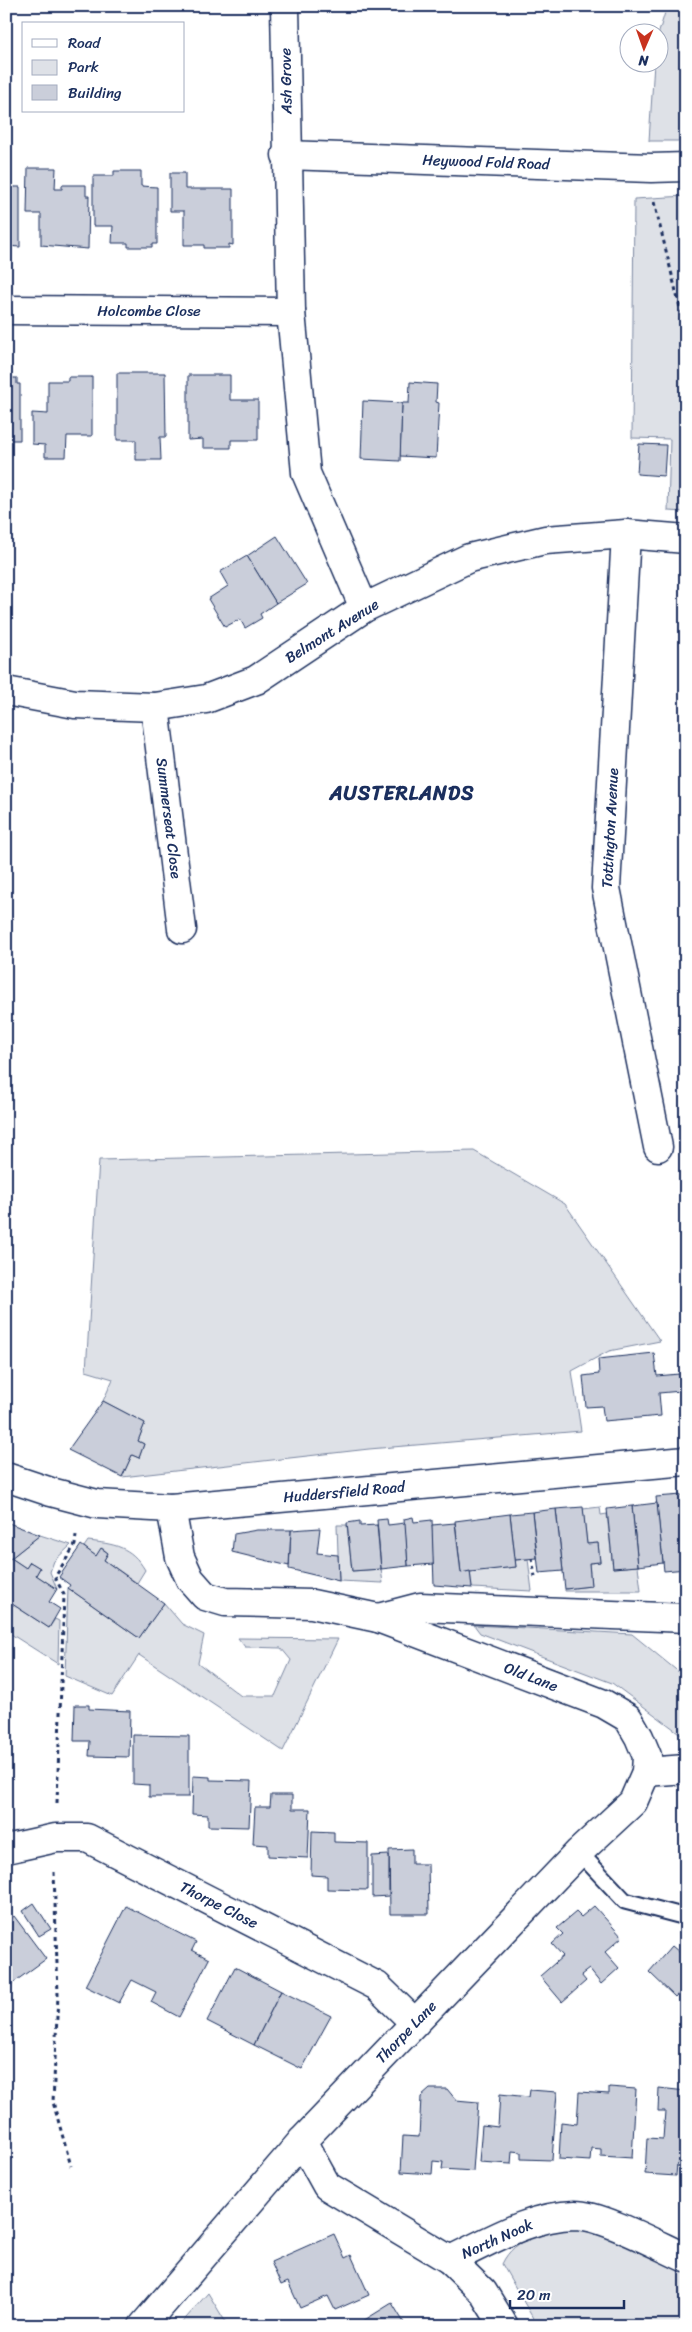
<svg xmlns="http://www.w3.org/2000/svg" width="692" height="2332" font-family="Sriracha,sans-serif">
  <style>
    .green { fill: #dee1e7; stroke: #7c88a2 }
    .building { fill: #caceda; stroke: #1b2f5e }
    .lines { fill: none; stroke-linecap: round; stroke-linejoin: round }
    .service-casing { stroke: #1b2f5e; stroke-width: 19 }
    .minor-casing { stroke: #1b2f5e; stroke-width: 31 }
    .tertiary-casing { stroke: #1b2f5e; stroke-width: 31 }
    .primary-casing { stroke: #1b2f5e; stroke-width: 31 }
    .path { stroke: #1b2f5e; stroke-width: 3; stroke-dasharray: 4 4; stroke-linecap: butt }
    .service { stroke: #fff; stroke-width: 15 }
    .minor { stroke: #fff; stroke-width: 28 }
    .tertiary { stroke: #fff; stroke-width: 28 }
    .primary { stroke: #fff; stroke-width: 28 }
    .labels { text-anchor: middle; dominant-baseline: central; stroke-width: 4.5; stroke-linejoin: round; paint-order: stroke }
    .street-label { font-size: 15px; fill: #1b2f5e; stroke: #fff }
    .district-label { font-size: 20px; font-weight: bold; letter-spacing: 1px; fill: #1b2f5e; stroke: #fff }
  </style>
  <rect width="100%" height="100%" fill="#fff"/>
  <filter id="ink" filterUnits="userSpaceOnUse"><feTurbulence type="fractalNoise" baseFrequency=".02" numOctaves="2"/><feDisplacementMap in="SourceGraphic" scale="10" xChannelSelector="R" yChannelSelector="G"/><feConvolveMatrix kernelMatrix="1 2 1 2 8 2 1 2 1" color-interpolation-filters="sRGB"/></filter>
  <g filter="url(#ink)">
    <g class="green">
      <polygon points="667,6 686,6 686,141 649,141 654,63 660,62 659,32"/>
      <polygon points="686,196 686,512 668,511 670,439 632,438 634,199"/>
      <polygon points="474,1151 565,1204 660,1341 609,1351 572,1371 581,1431 369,1449 122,1477 132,1455 139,1458 144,1444 138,1441 145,1423 103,1401 113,1379 86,1371 99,1160"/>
      <polygon points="600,1507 601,1515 607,1514 613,1568 638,1566 641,1591 565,1591 565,1589 591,1586 589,1563 600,1562 598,1543 587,1544 583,1509"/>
      <polygon points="337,1525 347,1525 352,1571 381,1569 383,1583 339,1581"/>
      <polygon points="40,1535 71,1545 54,1561 50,1572 57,1589 36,1575 40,1568 30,1562 26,1568 11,1558"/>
      <path d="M 88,1541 C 114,1544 131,1546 145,1570 L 137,1583 L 104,1560 L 108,1553 L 102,1548 L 96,1556 L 84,1547 Z"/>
      <polygon points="528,1559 532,1591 472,1588 470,1571 516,1567 515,1560"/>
      <polygon points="68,1588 139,1638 164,1603 182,1624 204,1635 198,1663 241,1696 275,1696 291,1660 281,1648 245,1647 238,1638 338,1639 283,1751 139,1655 112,1696 65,1676"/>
      <polygon points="6,1600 49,1628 55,1619 59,1621 58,1664 6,1631"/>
      <polygon points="474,1625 632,1634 686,1678 686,1738 612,1683 480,1633"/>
      <path d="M 571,2228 L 605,2235 L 686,2268 L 686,2326 L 540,2326 L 534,2320 L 502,2264 C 515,2236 545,2233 571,2228 Z"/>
      <polygon points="208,2293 228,2326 179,2326"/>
    </g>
    <g class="building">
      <polygon points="28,168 56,168 55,189 62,189 62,185 86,185 86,196 89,196 88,249 41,245 41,214 27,214"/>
      <polygon points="114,171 141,171 141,186 157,187 157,244 152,244 152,247 128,247 128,243 112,243 113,226 93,226 93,176 114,176"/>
      <polygon points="170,173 185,173 185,189 233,189 233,245 229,244 229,248 204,248 204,245 184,245 184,211 170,211"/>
      <polygon points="6,187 20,187 20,247 6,246"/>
      <polygon points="117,373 165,373 166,437 160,437 161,460 136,460 136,440 117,440"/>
      <polygon points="188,375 230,375 230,400 258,400 258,440 231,440 231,448 203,448 203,439 188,440"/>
      <polygon points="68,377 92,377 92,436 67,436 66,457 45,457 45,445 32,444 32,413 48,414 48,381 68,381"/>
      <polygon points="6,378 17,378 17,384 20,384 20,440 6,440"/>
      <polygon points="410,382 437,384 436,402 439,403 436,458 400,456 402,403 409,403"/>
      <polygon points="363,401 402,403 400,461 361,459"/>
      <polygon points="639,444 666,445 664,476 637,474"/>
      <polygon points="277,536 307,584 276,603 247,556"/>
      <polygon points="247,556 276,603 260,614 262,618 245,628 240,619 225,627 208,599 228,586 220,572"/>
      <polygon points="654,1353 657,1376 679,1374 681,1391 659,1393 661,1416 604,1421 602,1406 586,1407 583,1376 599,1374 598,1359"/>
      <polygon points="103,1401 145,1423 138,1441 144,1444 139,1458 132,1455 122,1477 68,1450"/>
      <polygon points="686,1494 686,1531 682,1495"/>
      <polygon points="682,1495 686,1531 686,1569 664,1571 656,1497"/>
      <polygon points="657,1503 663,1563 638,1566 632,1506"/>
      <polygon points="632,1506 638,1566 613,1568 607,1509"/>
      <polygon points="583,1507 587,1544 598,1543 600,1562 589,1563 591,1586 565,1589 556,1509"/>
      <polygon points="556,1509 563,1571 539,1573 532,1512"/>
      <polygon points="532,1512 537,1558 515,1560 510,1514"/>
      <polygon points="510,1514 516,1567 461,1573 455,1521"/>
      <polygon points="413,1517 414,1522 432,1520 434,1564 408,1566 404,1519"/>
      <polygon points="387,1519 388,1525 405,1523 408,1566 381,1569 377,1520"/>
      <polygon points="360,1521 360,1526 377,1525 381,1569 352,1571 347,1523"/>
      <polygon points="6,1522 40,1535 6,1562"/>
      <polygon points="455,1523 461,1573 470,1571 472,1588 434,1585 432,1525"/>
      <polygon points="320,1528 317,1553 338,1555 339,1581 289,1569 291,1530"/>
      <polygon points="257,1530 291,1530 289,1566 232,1552 234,1534"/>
      <polygon points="81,1545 96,1556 101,1548 108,1553 104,1560 164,1603 139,1638 68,1588 70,1585 59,1577"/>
      <polygon points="11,1558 26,1568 30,1562 40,1568 36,1575 57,1589 49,1602 60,1609 49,1628 6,1600 6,1562"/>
      <polygon points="75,1705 89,1705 89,1709 130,1711 129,1757 89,1756 90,1741 74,1741"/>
      <polygon points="133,1735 189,1736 189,1797 149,1797 149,1785 133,1784"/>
      <polygon points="193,1776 210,1777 210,1780 251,1781 249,1827 208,1826 208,1815 192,1814"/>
      <polygon points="271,1795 292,1795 292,1809 310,1809 308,1858 268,1856 268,1845 253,1844 255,1807 270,1807"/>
      <polygon points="312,1831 334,1832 334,1842 368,1843 368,1890 327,1889 327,1876 311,1875"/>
      <polygon points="412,1849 412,1864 428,1864 429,1914 390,1914 389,1850"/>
      <polygon points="389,1855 389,1896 372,1897 372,1856"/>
      <polygon points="34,1903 51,1929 39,1936 23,1911"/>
      <polygon points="126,1906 196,1942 192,1950 209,1959 179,2017 151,2002 156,1992 132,1980 119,2003 85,1986"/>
      <polygon points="594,1906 622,1937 605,1952 619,1968 601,1984 589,1969 581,1975 586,1981 562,2002 540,1976 563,1956 552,1944 563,1934 557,1928 576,1912 581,1917"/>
      <polygon points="14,1916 46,1959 10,1985 6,1980 6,1922"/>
      <polygon points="672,1946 686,1958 686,1990 684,1988 675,1997 649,1972"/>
      <polygon points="235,1967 281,1991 254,2045 207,2021"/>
      <polygon points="281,1991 331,2016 302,2069 254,2045"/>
      <polygon points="609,2087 636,2089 632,2158 601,2156 601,2149 591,2148 590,2161 559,2159 561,2122 577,2124 579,2092 609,2094"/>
      <polygon points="659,2088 686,2091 686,2164 677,2163 676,2176 645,2174 647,2138 663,2139 665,2111 658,2111"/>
      <polygon points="430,2089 447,2089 456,2100 478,2102 473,2171 442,2169 443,2162 433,2161 432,2174 401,2172 403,2136 419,2137 421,2097"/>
      <polygon points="530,2090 557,2092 552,2160 521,2159 521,2152 512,2151 511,2164 479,2162 482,2125 498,2127 500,2094 529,2097"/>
      <polygon points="334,2234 345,2258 351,2255 369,2295 335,2310 328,2296 300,2308 288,2282 281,2285 271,2262"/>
      <polygon points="392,2303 406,2326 355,2326"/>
    </g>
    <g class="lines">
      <g class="service-casing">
        <polyline id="service" points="579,1852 625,1901 686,1917"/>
      </g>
      <g class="minor-casing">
        <g id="minor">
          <polyline points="285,6 291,312 306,473 364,608"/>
          <polyline points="286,155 651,168 686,167"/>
          <polyline points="6,310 291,312"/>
          <polyline points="626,534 606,888 658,1147"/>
          <polyline points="6,691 75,704 155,707 206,699 256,680 364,608 469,558 545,540 626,534 686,539"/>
          <polyline points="155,707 182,929"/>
          <polyline points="378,1618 420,1607 686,1618"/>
          <polyline points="646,1772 686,1769"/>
          <polyline points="6,1849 56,1838 87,1838 377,1986 415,2023"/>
          <polyline points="302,2141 327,2186 450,2260 483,2292 504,2326"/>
          <path d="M 450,2260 C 490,2241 530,2216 575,2215 C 602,2215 659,2246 686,2258"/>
        </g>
      </g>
      <g class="tertiary-casing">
        <polyline id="tertiary" points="143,2326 302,2141 579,1852 633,1802 646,1772 647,1756 639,1737 628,1718 604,1704 378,1618 312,1604 225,1602 205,1596 190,1579 180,1557 171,1508"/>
      </g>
      <g class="primary-casing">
        <polyline id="primary" points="6,1477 51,1492 97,1504 171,1508 686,1461"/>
      </g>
      <g class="path">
        <polyline points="654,202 686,332"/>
        <polyline points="532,1558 535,1577"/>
        <polyline points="57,1803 64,1595 55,1577 75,1545 76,1535"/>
        <polyline points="54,1872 58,1995 53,2102 71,2166"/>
      </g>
      <use href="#service" class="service"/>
      <use href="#minor" class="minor"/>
      <use href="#tertiary" class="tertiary"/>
      <use href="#primary" class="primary"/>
    </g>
  </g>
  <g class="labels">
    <g class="street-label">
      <text transform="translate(286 81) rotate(-91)">Ash Grove</text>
      <text transform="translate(486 162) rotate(2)">Heywood Fold Road</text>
      <text x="149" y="311">Holcombe Close</text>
      <text transform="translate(332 631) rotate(-32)">Belmont Avenue</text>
      <text transform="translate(169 818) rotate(83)">Summerseat Close</text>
      <text transform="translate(610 828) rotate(-87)">Tottington Avenue</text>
      <text transform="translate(344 1492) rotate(-5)">Huddersfield Road</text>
      <text transform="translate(531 1677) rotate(21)">Old Lane</text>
      <text transform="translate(219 1905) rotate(27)">Thorpe Close</text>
      <text transform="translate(406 2032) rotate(-46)">Thorpe Lane</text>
      <text transform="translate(497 2239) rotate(-24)">North Nook</text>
    </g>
    <g class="district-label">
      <text x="402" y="793">AUSTERLANDS</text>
    </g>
  </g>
  <rect width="692" height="2332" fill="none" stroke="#fff" stroke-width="25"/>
  <rect x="12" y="12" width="667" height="2307" fill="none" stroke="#1b2f5e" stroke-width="2" filter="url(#ink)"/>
  <rect x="22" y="22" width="162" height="90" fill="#ffffff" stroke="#a4acbf"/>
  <rect x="32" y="39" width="25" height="8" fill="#ffffff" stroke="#a4acbf"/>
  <text x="68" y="48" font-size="15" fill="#1b2f5e">Road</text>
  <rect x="32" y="60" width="25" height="15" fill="#dee1e7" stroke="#a4acbf"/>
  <text x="68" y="72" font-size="15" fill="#1b2f5e">Park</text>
  <rect x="32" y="85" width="25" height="15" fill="#caceda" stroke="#a4acbf"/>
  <text x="68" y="98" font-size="15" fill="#1b2f5e">Building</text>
  <g transform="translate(644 48) rotate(182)"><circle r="24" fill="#ffffff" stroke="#a4acbf"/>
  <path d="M0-4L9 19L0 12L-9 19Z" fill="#c8321e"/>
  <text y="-8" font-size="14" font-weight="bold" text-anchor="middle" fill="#1b2f5e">N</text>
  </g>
  <path d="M510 2300v8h114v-8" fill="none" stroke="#1b2f5e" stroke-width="2.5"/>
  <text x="517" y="2300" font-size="15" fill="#1b2f5e" stroke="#ffffff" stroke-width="4" paint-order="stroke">20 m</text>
</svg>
